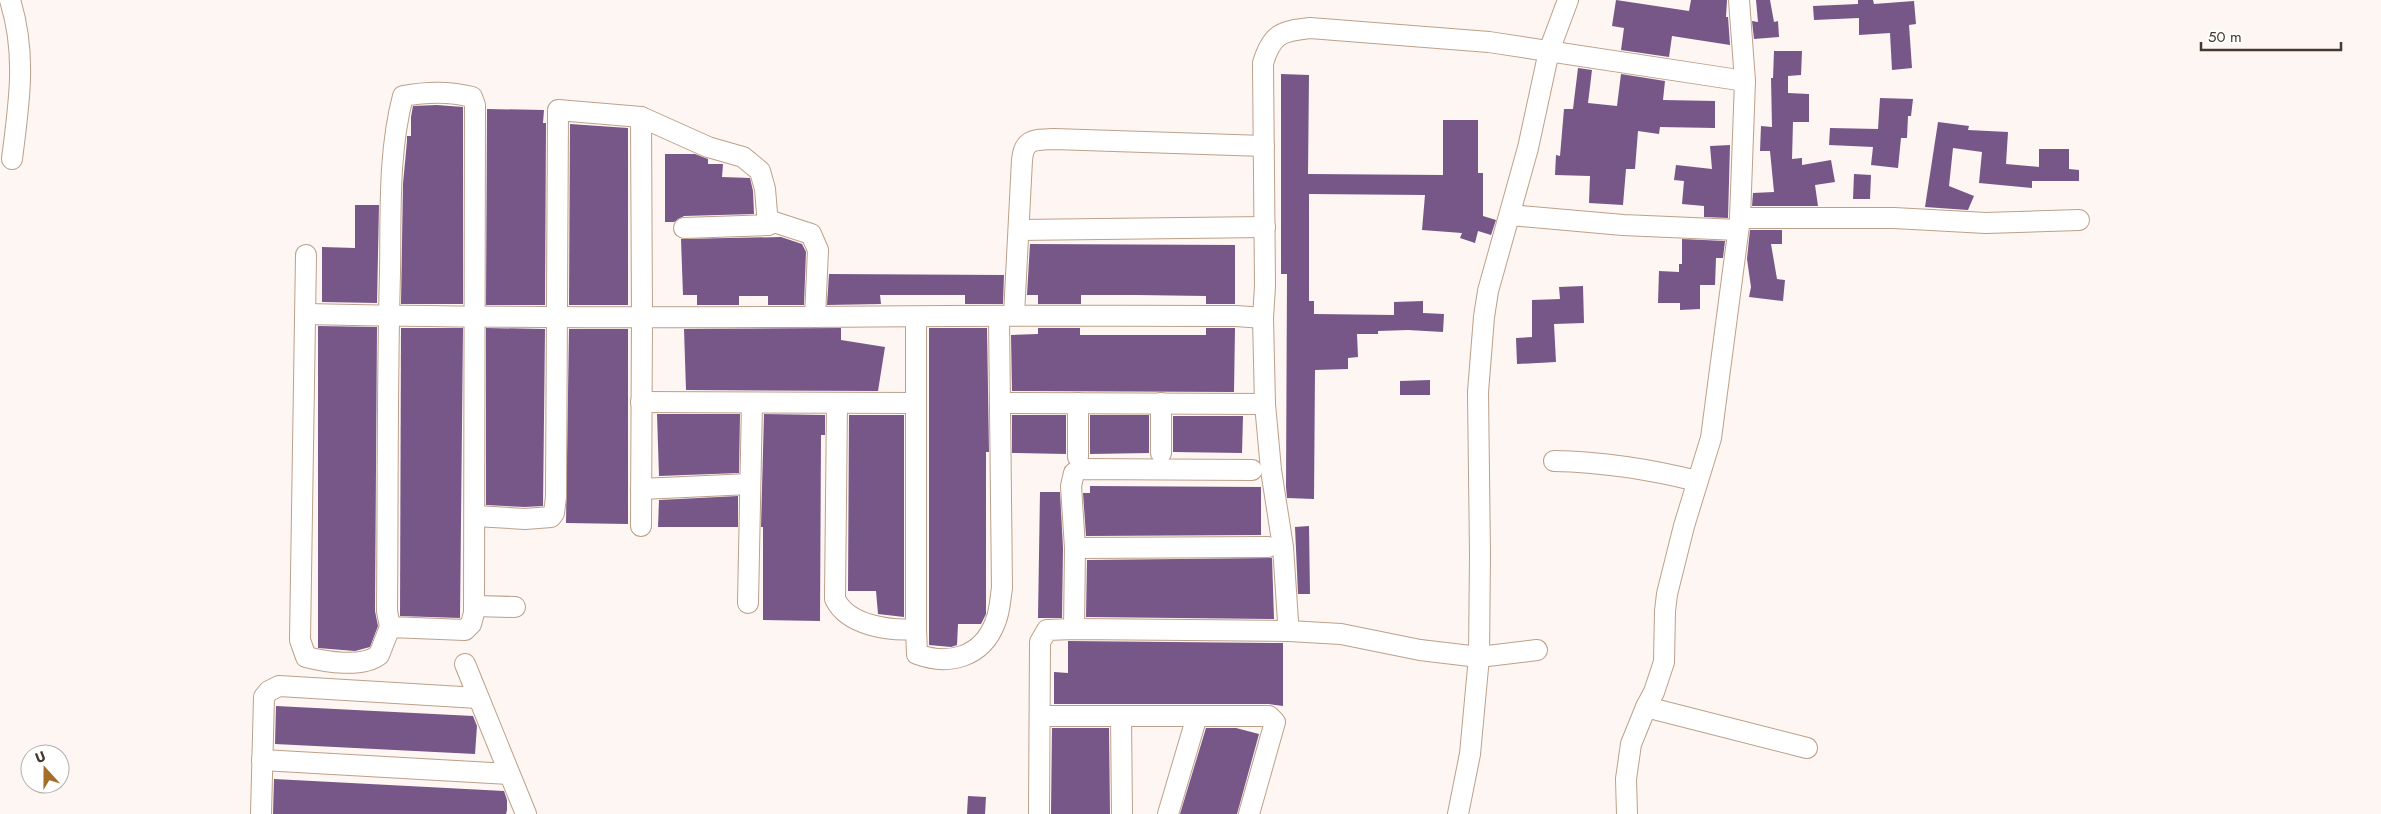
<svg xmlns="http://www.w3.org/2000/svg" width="2381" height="814" font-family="Jost,sans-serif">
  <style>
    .building { fill: #775688 }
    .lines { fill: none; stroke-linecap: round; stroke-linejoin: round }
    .minor-casing { stroke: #bda08a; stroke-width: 22 }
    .minor { stroke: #fff; stroke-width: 20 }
  </style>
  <rect width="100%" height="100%" fill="#fdf6f2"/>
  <g class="building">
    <polygon points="1616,0 1689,11 1691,0 1727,0 1726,17 1728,17 1730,45 1672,36 1669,57 1621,50 1624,28 1612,26"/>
    <polygon points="1756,0 1770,0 1774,22 1778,21 1779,37 1754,39 1752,21 1758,22"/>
    <polygon points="1858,0 1873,0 1874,4 1914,1 1916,24 1909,25 1912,68 1892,70 1890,33 1859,35 1859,18 1814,20 1813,6 1858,4"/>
    <polygon points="1774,51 1802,51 1801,75 1788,76 1788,93 1809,94 1809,122 1793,122 1792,159 1802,158 1802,165 1831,160 1835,182 1815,185 1818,206 1752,206 1753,193 1774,192 1770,151 1760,151 1761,126 1772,127 1771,78 1773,78"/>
    <polygon points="1578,68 1592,70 1588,103 1617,106 1621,74 1665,81 1663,100 1715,101 1715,128 1660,127 1659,134 1638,131 1635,169 1626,169 1623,205 1589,203 1590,176 1555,175 1556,155 1560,156 1564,109 1573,109"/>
    <polygon points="1281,74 1309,75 1308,174 1443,175 1443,120 1478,120 1478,173 1483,173 1483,216 1496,220 1491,235 1478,231 1475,243 1460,238 1462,233 1422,230 1425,195 1309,194 1309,301 1314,301 1314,314 1394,315 1394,302 1423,301 1423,313 1444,314 1443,332 1408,330 1378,331 1378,334 1357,334 1358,357 1348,358 1348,369 1315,370 1314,499 1287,498 1286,487 1287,274 1281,274"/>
    <polygon points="1880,98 1913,99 1911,116 1908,116 1907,138 1901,138 1898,168 1871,165 1873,147 1829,145 1830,128 1878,129"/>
    <polygon points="437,105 463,107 463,304 401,304 403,184 407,141 407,136 411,136 411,117 413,106"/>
    <polygon points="487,109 544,110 543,123 546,123 545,305 486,305"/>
    <polygon points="1938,122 1969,126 1968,130 2008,132 2006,164 2039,167 2039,149 2069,149 2069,169 2079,170 2079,181 2032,181 2032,188 1979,183 1982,152 1953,148 1949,186 1974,196 1968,210 1925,207"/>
    <polygon points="570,124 628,128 628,305 569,305"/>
    <polygon points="1730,145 1728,218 1704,217 1704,206 1682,204 1684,181 1674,180 1676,165 1712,169 1710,146"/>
    <polygon points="665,154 695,154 708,159 708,164 723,164 722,177 750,178 753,191 754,214 684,216 674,222 665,222"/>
    <polygon points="1854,174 1871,175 1870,199 1853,199"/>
    <polygon points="355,205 379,205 377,303 322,302 322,247 355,248"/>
    <polygon points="1750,230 1782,230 1782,244 1771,244 1777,279 1785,280 1783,301 1749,297 1751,287 1747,259"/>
    <polygon points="781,237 802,244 806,252 804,305 768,305 768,296 739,296 739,305 697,305 697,295 683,295 681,239"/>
    <polygon points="1682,239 1725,241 1723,258 1716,258 1715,285 1700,285 1700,309 1680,310 1680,303 1658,303 1659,271 1679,272 1679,264 1682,264"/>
    <polygon points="1030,244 1235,245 1235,304 1206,304 1206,296 1137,295 1081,295 1081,304 1038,304 1038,295 1027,295"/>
    <polygon points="829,274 1004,275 1003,304 965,304 965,295 880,295 881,304 827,305"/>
    <polygon points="1583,286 1584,323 1554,324 1556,362 1517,364 1516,338 1532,337 1532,300 1560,299 1559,287"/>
    <polygon points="318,326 377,327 375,611 378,626 370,647 355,651 318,648"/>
    <polygon points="401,328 463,328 460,618 400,616"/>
    <polygon points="486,328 545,329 543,506 525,507 486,505"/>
    <polygon points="841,328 841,340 885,347 878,391 686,390 684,329"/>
    <polygon points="929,328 987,328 989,452 986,452 986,614 981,624 958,624 957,645 951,647 929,645"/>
    <polygon points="1038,328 1080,328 1080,335 1206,335 1206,328 1235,328 1234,392 1012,391 1011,335 1038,334"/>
    <polygon points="569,329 628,329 628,524 566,523"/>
    <polygon points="1430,380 1430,395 1400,395 1400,381"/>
    <polygon points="657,414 740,414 739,473 659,476"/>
    <polygon points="764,414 825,415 825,435 821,435 820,621 763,620 763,527 761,527"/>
    <polygon points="849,415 904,415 904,617 878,614 876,591 848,591"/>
    <polygon points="1012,415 1066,415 1066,454 1012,453"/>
    <polygon points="1090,415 1149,415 1149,453 1090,454"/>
    <polygon points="1173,416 1243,416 1242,453 1173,452"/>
    <polygon points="1090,486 1261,487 1261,535 1086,536 1083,493 1090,493"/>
    <polygon points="1040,492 1060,492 1063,548 1062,618 1038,618"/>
    <polygon points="738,496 738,527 658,527 659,500"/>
    <polygon points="1309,526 1310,594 1298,594 1295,527"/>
    <polygon points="1272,558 1274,619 1086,617 1087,560"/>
    <polygon points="1068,641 1283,643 1283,706 1269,704 1054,704 1054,672 1068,673"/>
    <polygon points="276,706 473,716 477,726 475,754 275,744"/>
    <polygon points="1052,728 1109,728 1110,814 1051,814"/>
    <polygon points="1206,728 1236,728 1259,734 1237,814 1180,814"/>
    <polygon points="274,779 504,791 507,800 507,810 506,814 273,814"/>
    <polygon points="968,796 986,797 985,814 967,814"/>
  </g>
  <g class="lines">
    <g class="minor-casing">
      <g id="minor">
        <path d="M 10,0 C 27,55 19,103 12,159"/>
        <polyline points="1739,0 1745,81"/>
        <polyline points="641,117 708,147 743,157 760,171 765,189 768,225 774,222 811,234 818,250 815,317"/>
        <polyline points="1510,215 1623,225 1738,230"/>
        <polyline points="1740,218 1894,218 1986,223 2079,220"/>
        <polyline points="684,228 768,225"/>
        <polyline points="1019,230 1265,227"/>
        <path d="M 306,255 L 300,640 L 306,657 C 326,662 362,668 379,655 L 390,627 L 387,611 C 388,498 387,386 390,273 C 391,214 388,153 403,96 C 425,92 450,91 472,97 L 475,105 L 474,613 L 471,624 L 465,630 L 390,627"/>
        <path d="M 306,314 C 616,321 926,314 1236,316 L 1263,318 L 1265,286 L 1263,63 C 1272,34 1281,31 1310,28 L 1489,42 L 1745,81 L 1740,218 L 1711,438 L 1684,526 L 1667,594 L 1665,611 L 1664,662 L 1654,692 L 1646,707 L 1631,744 L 1626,779 L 1627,814"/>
        <path d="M 1014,315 L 1022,160 C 1024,138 1035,140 1054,139 L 1264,146"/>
        <polyline points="1263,318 1265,404 1271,470 1283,547 1288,621"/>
        <polyline points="641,402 915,403"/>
        <path d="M 837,403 L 835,599 C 848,626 890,631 916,629 L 916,318"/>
        <polyline points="1000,403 1265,404"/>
        <polyline points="1078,403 1078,457"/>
        <polyline points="1161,403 1161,453"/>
        <path d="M 1554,461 C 1604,462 1649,469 1697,481"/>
        <polyline points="641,489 750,484"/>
        <polyline points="475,516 525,519 551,517 554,513 556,497 558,110 641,117 642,316 641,526"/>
        <polyline points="1075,548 1268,547"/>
        <polyline points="748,603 752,403"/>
        <polyline points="474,606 515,607"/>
        <path d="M 916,629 L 917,654 C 949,666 982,657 995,623 C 1000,612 1000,600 1002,588 L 999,317"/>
        <polyline points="1074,629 1075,548 1071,486 1074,473 1080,469 1252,470"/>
        <polyline points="465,664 526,814"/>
        <polyline points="1646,707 1807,748"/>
        <polyline points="1040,716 1269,716 1275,722 1249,814"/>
        <polyline points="1121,716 1122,814"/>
        <polyline points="262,760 509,774"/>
        <polyline points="261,814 264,697 269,691 279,686 478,698"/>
        <polyline points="1039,814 1040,642 1047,630 1074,629 1289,631 1341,634 1420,650 1479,657 1537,650"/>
        <polyline points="1168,814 1197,716"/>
        <polyline points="1458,814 1470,754 1479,657 1480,554 1478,392 1484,317 1488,291 1528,148 1549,51 1568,0"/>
      </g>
    </g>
    <use href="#minor" class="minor"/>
  </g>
  <g transform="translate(45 769) rotate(339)"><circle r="24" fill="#ffffff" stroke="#b4afac"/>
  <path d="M0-4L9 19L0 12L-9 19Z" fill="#a56d2a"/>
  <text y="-8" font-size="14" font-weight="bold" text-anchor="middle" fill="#44382f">U</text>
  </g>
  <path d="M2201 42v8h140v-8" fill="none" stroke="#44382f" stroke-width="2.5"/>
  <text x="2208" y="42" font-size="15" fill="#44382f" stroke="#ffffff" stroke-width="4" paint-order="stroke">50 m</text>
</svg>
